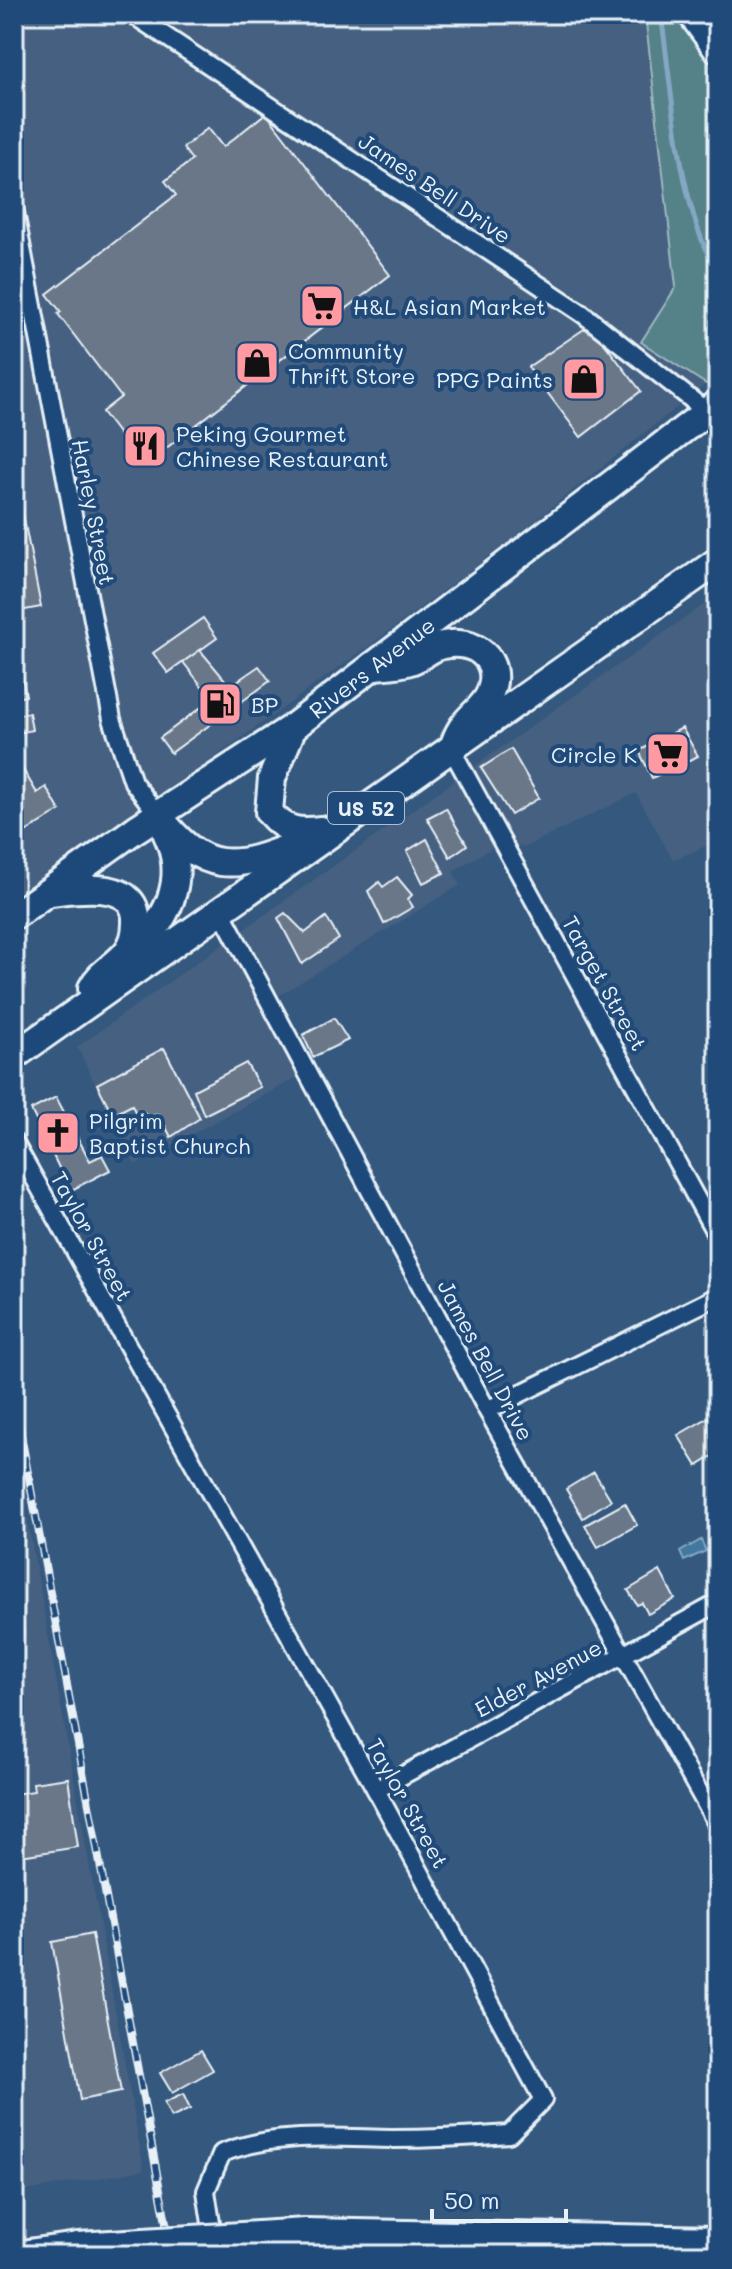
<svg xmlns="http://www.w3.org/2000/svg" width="732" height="2269" font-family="Mali,sans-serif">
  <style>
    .built { fill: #456181 }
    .green { fill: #558189; stroke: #9eb9c0; stroke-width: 2 }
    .water { fill: #42779f; stroke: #84a8c3; stroke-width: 2 }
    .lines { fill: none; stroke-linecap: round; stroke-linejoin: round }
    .stream { stroke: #84a8c3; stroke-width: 5 }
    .building { fill: #697788; stroke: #e8f1f8; stroke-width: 2 }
    .minor-casing { stroke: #e8f1f8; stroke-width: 22 }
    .primary-casing { stroke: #e8f1f8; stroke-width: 32 }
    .motorway-casing { stroke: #e8f1f8; stroke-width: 36 }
    .minor { stroke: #1f4a7a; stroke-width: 16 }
    .primary { stroke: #1f4a7a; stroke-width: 26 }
    .motorway { stroke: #1f4a7a; stroke-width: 30 }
    .rail-casing { stroke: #e8f1f8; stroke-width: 8 }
    .rail { stroke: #1f4a7a; stroke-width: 5; stroke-dasharray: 15; stroke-linecap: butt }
    .motorway-bridge-casing { stroke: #e8f1f8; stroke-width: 36; stroke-linecap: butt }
    .motorway-bridge { stroke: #1f4a7a; stroke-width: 30 }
    .labels { text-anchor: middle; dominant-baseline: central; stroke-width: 8; stroke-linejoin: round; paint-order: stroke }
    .shield { fill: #1f4a7a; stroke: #acbfd2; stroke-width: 2 }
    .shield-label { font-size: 20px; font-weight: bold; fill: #e8f1f8 }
    .street-label { font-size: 22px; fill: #e8f1f8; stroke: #1f4a7a }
    .poi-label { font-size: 22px; fill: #e8f1f8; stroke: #1f4a7a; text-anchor: start }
  </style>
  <rect width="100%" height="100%" fill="#35587e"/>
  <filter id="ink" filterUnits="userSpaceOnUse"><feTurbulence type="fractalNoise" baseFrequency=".0125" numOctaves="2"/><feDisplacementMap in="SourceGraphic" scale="16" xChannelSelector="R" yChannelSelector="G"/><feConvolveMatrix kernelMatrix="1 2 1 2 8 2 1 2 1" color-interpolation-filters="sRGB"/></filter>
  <g filter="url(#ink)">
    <g class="built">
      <polygon points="14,14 645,14 677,287 642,342 706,384 512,539 373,643 14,902"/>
      <polygon points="713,598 718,636 718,841 673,860 636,793 525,847 502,842 453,871 460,885 270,1001 307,1072 135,1165 77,1047"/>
      <polygon points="14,1444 144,2170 14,2193"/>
    </g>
    <polygon class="green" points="645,14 676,14 718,70 718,375 706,384 641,342 676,287"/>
    <g class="water">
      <polygon points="701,1540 706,1551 684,1561 680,1552"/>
      <polygon points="14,1569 24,1635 19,1639 14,1635"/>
    </g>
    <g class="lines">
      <path class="stream" d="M 661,14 C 672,87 678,211 718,272"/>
    </g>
    <g class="building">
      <polygon points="266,113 390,275 143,466 102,412 121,397 58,314 61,312 47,294 176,195 165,181 192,160 183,148 208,128 223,147"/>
      <polygon points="590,325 641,391 581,437 528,367"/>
      <polygon points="22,509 41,607 14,612 14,510"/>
      <polygon points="203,618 217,638 168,673 153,653"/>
      <polygon points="17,649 26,696 14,698 14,650"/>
      <polygon points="200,650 230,686 259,666 270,681 171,753 160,738 212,699 183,662"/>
      <polygon points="29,713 32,730 14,734 14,715"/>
      <polygon points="682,728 698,756 652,778 639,751"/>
      <polygon points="511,749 539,798 511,815 481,768"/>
      <polygon points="19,763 37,793 46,787 60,811 14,839 14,766"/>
      <polygon points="446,808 467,845 450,857 427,818"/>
      <polygon points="427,839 444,873 423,883 407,851"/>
      <polygon points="397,877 412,895 408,899 413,907 384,924 368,891 379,882 383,887"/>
      <polygon points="285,913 305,933 326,917 339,939 302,964 278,918"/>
      <polygon points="334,1018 348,1040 313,1057 303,1035"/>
      <polygon points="164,1048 200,1118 171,1137 159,1114 147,1117 144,1112 137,1116 132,1105 113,1115 97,1084"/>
      <polygon points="246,1063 260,1087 204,1115 194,1090"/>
      <polygon points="56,1097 90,1161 102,1155 110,1170 64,1194 56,1178 62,1174 31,1110"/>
      <polygon points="718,1412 718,1453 697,1466 678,1435"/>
      <polygon points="594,1472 611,1500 583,1518 566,1489"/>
      <polygon points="625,1503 637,1525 598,1547 585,1525"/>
      <polygon points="660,1571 675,1599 648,1614 642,1603 637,1605 628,1590"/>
      <polygon points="68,1778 78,1847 14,1857 14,1794 34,1791 33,1783"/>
      <polygon points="92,1934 121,2092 80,2100 52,1942"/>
      <polygon points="201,2050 213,2070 172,2093 160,2073"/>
      <polygon points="183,2094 190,2109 171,2118 164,2103"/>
    </g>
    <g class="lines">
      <g class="minor-casing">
        <g id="minor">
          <polyline points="132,14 583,314 706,411"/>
          <polyline points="14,207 112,719 133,782 158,815"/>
          <polyline points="452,750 718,1238"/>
          <polyline points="221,911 487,1410 718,1826"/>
          <path d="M 14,1142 L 376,1790 L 543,2100 L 509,2134 C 470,2137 431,2139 392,2139 C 334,2138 276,2132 222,2153 L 206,2191 L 216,2255"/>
          <polyline points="487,1410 718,1296"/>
          <polyline points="376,1790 718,1603"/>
        </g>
      </g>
      <g class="primary-casing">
        <g id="primary">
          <path d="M 373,666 C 385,665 399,665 410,661 C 422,657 431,647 443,645 C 475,638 503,660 490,693 C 483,711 464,716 455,742"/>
          <path d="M 293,727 L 272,778 L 269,812 C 285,831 297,833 321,830"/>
          <path d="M 158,815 C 203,875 234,871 300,843"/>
          <path d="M 50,892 C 77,889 139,878 136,923 C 136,934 133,944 127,952 C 116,966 100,972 92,988"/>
          <path id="s1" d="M 14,916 L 136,829 L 293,727 L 718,403"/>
          <path d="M 130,960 C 164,921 191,883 166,832"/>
          <polyline points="14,1056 718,561"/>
        </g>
      </g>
      <g class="motorway-casing">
        <g id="motorway">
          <polyline points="694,14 718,47"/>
          <polyline points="306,2234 718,2242"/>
          <polyline points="28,2255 78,2248"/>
        </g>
      </g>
      <use href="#minor" class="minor"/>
      <use href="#primary" class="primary"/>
      <use href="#motorway" class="motorway"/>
      <g class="rail-casing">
        <polyline id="rail" points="14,1397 172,2255"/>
      </g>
      <use href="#rail" class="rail"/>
      <g class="motorway-bridge-casing">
        <polyline id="motorway-bridge" points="78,2248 306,2234"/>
      </g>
      <use href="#motorway-bridge" class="motorway-bridge"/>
    </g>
  </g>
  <defs>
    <g id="supermarket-square" transform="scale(2.3)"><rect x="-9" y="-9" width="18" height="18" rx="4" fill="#ff9aa2" stroke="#1f4a7a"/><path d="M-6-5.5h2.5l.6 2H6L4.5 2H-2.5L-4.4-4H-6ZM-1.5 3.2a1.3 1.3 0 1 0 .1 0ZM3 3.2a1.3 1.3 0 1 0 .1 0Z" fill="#111"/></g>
    <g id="shop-square" transform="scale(2.3)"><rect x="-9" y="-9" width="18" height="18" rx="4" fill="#ff9aa2" stroke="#1f4a7a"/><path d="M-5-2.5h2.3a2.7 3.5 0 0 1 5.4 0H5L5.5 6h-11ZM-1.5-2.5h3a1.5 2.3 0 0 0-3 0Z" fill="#111"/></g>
    <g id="restaurant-square" transform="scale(2.3)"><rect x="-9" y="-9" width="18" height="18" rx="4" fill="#ff9aa2" stroke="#1f4a7a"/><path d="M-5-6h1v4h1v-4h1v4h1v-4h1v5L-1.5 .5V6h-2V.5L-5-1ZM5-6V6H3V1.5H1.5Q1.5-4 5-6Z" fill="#111"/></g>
    <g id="fuel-square" transform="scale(2.3)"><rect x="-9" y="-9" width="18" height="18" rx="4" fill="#ff9aa2" stroke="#1f4a7a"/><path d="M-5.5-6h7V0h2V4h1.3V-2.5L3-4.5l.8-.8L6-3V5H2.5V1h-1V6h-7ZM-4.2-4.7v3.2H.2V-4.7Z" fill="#111"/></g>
    <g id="church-square" transform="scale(2.3)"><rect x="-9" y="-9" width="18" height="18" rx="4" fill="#ff9aa2" stroke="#1f4a7a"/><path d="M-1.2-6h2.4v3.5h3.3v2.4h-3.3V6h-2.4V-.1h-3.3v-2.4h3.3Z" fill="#111"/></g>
  </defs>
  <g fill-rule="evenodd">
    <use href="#supermarket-square" x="322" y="306"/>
    <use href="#shop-square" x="257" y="363"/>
    <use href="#shop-square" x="584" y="379"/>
    <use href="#restaurant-square" x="145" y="446"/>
    <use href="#fuel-square" x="220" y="704"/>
    <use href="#supermarket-square" x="668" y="754"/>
    <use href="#church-square" x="58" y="1133"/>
  </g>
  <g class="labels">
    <rect class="shield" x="328" y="792" width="76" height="32" rx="6"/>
    <g class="shield-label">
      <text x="366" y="808">US 52</text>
    </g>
    <g class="street-label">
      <text transform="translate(435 188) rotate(34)">James Bell Drive</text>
      <text transform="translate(94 512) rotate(79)">Harley Street</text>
      <text stroke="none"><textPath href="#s1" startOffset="436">Rivers Avenue</textPath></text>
      <text transform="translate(605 983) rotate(61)">Target Street</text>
      <text transform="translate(92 1236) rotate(61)">Taylor Street</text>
      <text transform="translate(486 1360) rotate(62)">James Bell Drive</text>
      <text transform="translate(538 1678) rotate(-28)">Elder Avenue</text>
      <text transform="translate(408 1803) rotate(61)">Taylor Street</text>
    </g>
    <g class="poi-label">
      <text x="353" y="306">H&amp;L Asian Market</text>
      <text x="288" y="350">Community<tspan x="288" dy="25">Thrift Store</tspan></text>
      <text x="553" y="379" text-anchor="end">PPG Paints</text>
      <text x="176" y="433">Peking Gourmet<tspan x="176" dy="25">Chinese Restaurant</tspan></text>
      <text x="251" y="704">BP</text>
      <text x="637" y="754" text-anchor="end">Circle K</text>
      <text x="89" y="1120">Pilgrim<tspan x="89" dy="25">Baptist Church</tspan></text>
    </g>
  </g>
  <rect width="732" height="2269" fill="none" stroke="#1f4a7a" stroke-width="48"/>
  <rect x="24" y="24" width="684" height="2221" fill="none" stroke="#e8f1f8" stroke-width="3" filter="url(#ink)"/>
  <path d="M432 2209v12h134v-12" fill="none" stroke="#e8f1f8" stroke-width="4"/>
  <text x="444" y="2209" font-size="24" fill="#e8f1f8" stroke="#1f4a7a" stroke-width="6" paint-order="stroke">50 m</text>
</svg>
